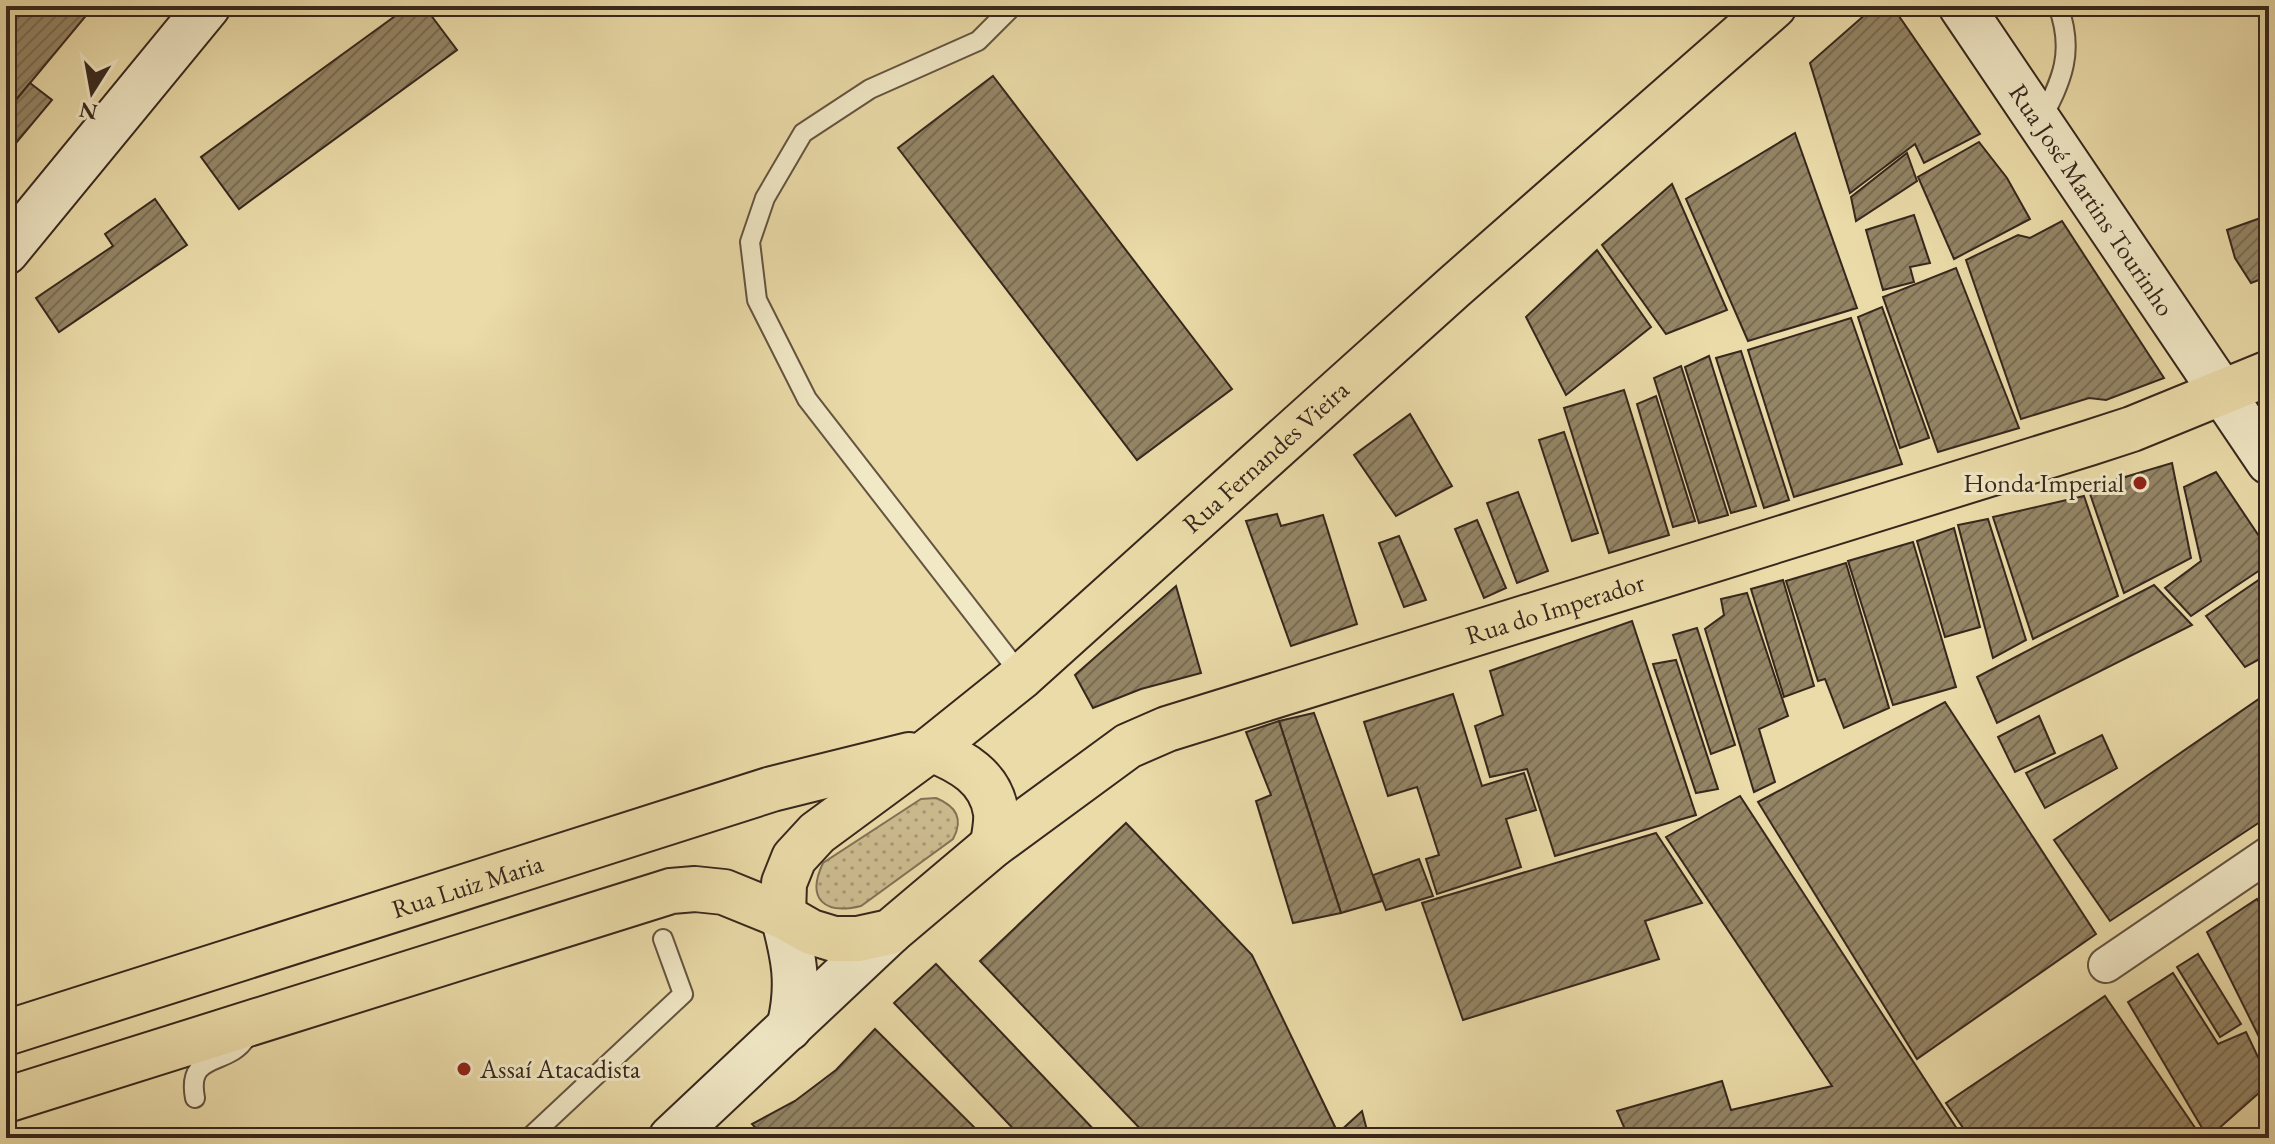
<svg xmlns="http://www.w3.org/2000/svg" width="2275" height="1144" font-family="'EB Garamond',serif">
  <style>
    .grass { fill: url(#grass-dots); stroke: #827256; stroke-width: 2 }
    .building { fill: url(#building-hatch); stroke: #37271d; stroke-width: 2 }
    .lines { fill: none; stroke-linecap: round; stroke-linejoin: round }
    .service-casing { stroke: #645440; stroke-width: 22 }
    .minor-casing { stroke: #645440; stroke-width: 38 }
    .secondary-casing { stroke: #37271d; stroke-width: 48 }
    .primary-casing { stroke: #37271d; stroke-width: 48 }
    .service { stroke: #f1e8c6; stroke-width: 18 }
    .minor { stroke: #f1e8c6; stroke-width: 34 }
    .secondary { stroke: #f1e8c6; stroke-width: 44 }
    .primary { stroke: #eadba8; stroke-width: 44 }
    .poi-dot { fill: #8f2418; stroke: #f1e8c6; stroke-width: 3 }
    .labels { text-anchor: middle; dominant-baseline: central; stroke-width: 6; stroke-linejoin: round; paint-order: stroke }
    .street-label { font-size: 26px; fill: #37271d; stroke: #f1e8c6 }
    .poi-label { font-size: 26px; fill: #37271d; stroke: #f1e8c6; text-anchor: end }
  </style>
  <defs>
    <pattern id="grass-dots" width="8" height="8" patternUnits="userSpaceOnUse" patternTransform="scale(2)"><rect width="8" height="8" fill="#ccbc90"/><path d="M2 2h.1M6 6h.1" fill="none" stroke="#a69975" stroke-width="1.8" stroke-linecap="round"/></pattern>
    <pattern id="building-hatch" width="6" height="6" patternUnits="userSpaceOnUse" patternTransform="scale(2)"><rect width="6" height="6" fill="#948565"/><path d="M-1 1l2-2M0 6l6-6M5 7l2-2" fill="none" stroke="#7a6d53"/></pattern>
  </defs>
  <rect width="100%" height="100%" fill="#eadba8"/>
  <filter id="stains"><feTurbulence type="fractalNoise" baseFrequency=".0025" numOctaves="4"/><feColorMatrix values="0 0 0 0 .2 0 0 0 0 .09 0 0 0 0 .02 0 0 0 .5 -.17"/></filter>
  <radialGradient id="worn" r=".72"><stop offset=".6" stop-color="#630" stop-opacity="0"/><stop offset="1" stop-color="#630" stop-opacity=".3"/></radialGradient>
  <path class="grass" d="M 936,798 C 956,806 964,819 953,839 L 861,906 C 824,915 806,899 823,863 L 921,799 Z"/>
  <g class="building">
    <polygon points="6,6 94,6 6,112"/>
    <polygon points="409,6 424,6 457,50 239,209 201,157"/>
    <polygon points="1875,6 1892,6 1980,134 1924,163 1915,144 1850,193 1810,63"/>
    <polygon points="993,76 1232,389 1137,460 898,148"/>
    <polygon points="30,83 52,100 6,155 6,112"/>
    <polygon points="1795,133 1857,308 1748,341 1686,199"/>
    <polygon points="1979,142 2007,178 2030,219 1954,259 1918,177"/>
    <polygon points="1907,153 1917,181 1856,221 1851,197"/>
    <polygon points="1672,184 1727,310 1666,334 1602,245"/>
    <polygon points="155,199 187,245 59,332 36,298 113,246 105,234"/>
    <polygon points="1914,215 1930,263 1910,267 1914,282 1883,290 1866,230"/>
    <polygon points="2269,215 2269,276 2251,283 2235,258 2227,230"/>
    <polygon points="2062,221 2164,378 2106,400 2089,398 2021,419 1966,260 2018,235 2030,238"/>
    <polygon points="1597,250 1651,327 1566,395 1526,317"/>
    <polygon points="1956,268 2019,428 1938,452 1883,297"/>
    <polygon points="1882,307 1929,438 1900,448 1858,317"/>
    <polygon points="1851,318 1902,464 1794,497 1748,350"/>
    <polygon points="1741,351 1789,500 1764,508 1716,358"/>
    <polygon points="1709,356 1756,506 1731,513 1685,367"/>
    <polygon points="1681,366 1728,515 1699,523 1654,378"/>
    <polygon points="1624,390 1669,535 1609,553 1564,408"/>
    <polygon points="1656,396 1695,521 1673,527 1637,404"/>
    <polygon points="1410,414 1452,486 1396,516 1354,455"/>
    <polygon points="1564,432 1598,533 1572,541 1539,440"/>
    <polygon points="2172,463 2191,558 2124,593 2088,488"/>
    <polygon points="2216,472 2269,551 2269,564 2191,616 2165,588 2201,561 2184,487"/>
    <polygon points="1518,492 1548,571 1517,583 1487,503"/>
    <polygon points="2084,496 2118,596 2033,639 1993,517"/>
    <polygon points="1277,514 1281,526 1323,515 1357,624 1291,646 1246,521"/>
    <polygon points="1988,519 2026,640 1993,658 1958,525"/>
    <polygon points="1477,520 1506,588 1484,598 1455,529"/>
    <polygon points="1954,528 1980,627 1945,637 1917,541"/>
    <polygon points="1399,536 1426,600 1404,607 1379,543"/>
    <polygon points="1913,542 1956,687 1893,705 1848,561"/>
    <polygon points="1846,563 1889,708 1844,728 1825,679 1818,681 1786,581"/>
    <polygon points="2269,573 2269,654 2245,667 2206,616"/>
    <polygon points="1783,580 1814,686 1784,697 1751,589"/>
    <polygon points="2154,585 2192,625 1997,723 1977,677"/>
    <polygon points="1176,586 1201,673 1141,689 1093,708 1075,675"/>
    <polygon points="1747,593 1788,716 1759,729 1775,782 1754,792 1705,629 1724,615 1721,599"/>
    <polygon points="1632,621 1696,815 1555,856 1527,769 1490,777 1475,726 1503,715 1490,671"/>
    <polygon points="1697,628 1735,745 1711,754 1673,635"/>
    <polygon points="1676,660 1718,789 1696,793 1653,664"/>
    <polygon points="2269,692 2269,816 2110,921 2054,840"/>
    <polygon points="1453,694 1482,786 1524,773 1536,810 1506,819 1521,867 1437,894 1426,859 1439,855 1417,787 1388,796 1364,722"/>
    <polygon points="1945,702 2096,934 1917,1059 1758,802"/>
    <polygon points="1314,713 1382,901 1341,913 1279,721"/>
    <polygon points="2039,716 2055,753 2015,772 1998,737"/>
    <polygon points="1279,721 1341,913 1293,923 1256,801 1271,795 1246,732"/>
    <polygon points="2102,735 2117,768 2045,808 2026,773"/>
    <polygon points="1740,796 1963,1138 1612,1138 1627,1134 1617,1111 1722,1081 1731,1110 1832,1086 1666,837"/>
    <polygon points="1126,823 1252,955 1338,1133 1362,1111 1369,1138 1149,1138 980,961"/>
    <polygon points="1656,833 1702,903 1645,921 1659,959 1463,1020 1422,903"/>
    <polygon points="1419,859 1433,896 1386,910 1373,875"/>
    <polygon points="2257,899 2269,918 2269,1057 2207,932"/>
    <polygon points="2198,954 2241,1024 2220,1037 2177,967"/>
    <polygon points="936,964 1098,1134 1094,1138 1022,1138 894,1003"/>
    <polygon points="2173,973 2218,1044 2246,1032 2269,1080 2269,1084 2208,1138 2128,1002"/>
    <polygon points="2105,996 2202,1138 1970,1138 1946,1103"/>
    <polygon points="875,1029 985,1138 765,1138 752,1124 795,1101 836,1070"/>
  </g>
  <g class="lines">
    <g class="service-casing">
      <g id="service">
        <polyline points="1013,6 978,41 870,89 803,133 765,198 750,242 757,300 807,399 1022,676"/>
        <path d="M 2041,120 C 2062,80 2075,52 2058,6"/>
        <path d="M 195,1098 C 186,1051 228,1067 246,1038"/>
        <polyline points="529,1138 683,994 663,939"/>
      </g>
    </g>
    <g class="minor-casing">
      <polyline id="minor" points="2106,965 2269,854"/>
    </g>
    <g class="secondary-casing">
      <g id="secondary">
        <path id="s1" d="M 1961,6 L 2269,462"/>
        <polyline points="6,252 208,6"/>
        <path d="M 783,916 C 794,957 800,985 789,1028"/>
        <polyline points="671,1138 890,932"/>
      </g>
    </g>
    <g class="primary-casing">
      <g id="primary">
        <path d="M 931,749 C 961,761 991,777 996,813 C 997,823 994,835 993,845"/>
        <path id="s2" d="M 783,916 L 784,883 L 794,858 L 817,833 L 931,749 L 1022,676 L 1454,287 L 1774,6"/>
        <path id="s3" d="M 6,1033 L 772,789 L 909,755"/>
        <path id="s4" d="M 6,1100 L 671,891 L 695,889 L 724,892 L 783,916 L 811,932 L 834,939 L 858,939 L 890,932 L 993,845 L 1128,746 L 1167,729 L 2089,443 L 2132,429 L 2269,373"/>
      </g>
    </g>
    <use href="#service" class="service"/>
    <use href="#minor" class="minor"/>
    <use href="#secondary" class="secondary"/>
    <use href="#primary" class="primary"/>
  </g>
  <g class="poi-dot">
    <circle cx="2140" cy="483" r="8"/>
    <circle cx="464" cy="1069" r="8"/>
  </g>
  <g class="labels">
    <g class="street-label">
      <text stroke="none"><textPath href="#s1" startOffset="234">Rua José Martins Tourinho</textPath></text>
      <text stroke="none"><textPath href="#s2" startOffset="680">Rua Fernandes Vieira</textPath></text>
      <text stroke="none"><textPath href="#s4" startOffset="1678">Rua do Imperador</textPath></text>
      <text stroke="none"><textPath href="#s3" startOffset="484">Rua Luiz Maria</textPath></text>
    </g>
    <g class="poi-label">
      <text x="2124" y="483">Honda Imperial</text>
      <text x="480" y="1069" text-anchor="start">Assaí Atacadista</text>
    </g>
  </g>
  <rect width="2275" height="1144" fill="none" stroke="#eadba8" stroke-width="32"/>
  <rect x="8" y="8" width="2259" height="1128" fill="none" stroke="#37271d" stroke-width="4"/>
  <rect x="16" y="16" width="2243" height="1112" fill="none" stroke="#37271d" stroke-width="2"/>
  <g transform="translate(92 92) rotate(191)" stroke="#f1e8c6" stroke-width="6" paint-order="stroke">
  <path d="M0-6L14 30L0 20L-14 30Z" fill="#37271d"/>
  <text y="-12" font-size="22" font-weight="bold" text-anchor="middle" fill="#37271d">N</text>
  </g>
  <rect width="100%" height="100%" filter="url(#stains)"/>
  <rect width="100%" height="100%" fill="url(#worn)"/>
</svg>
